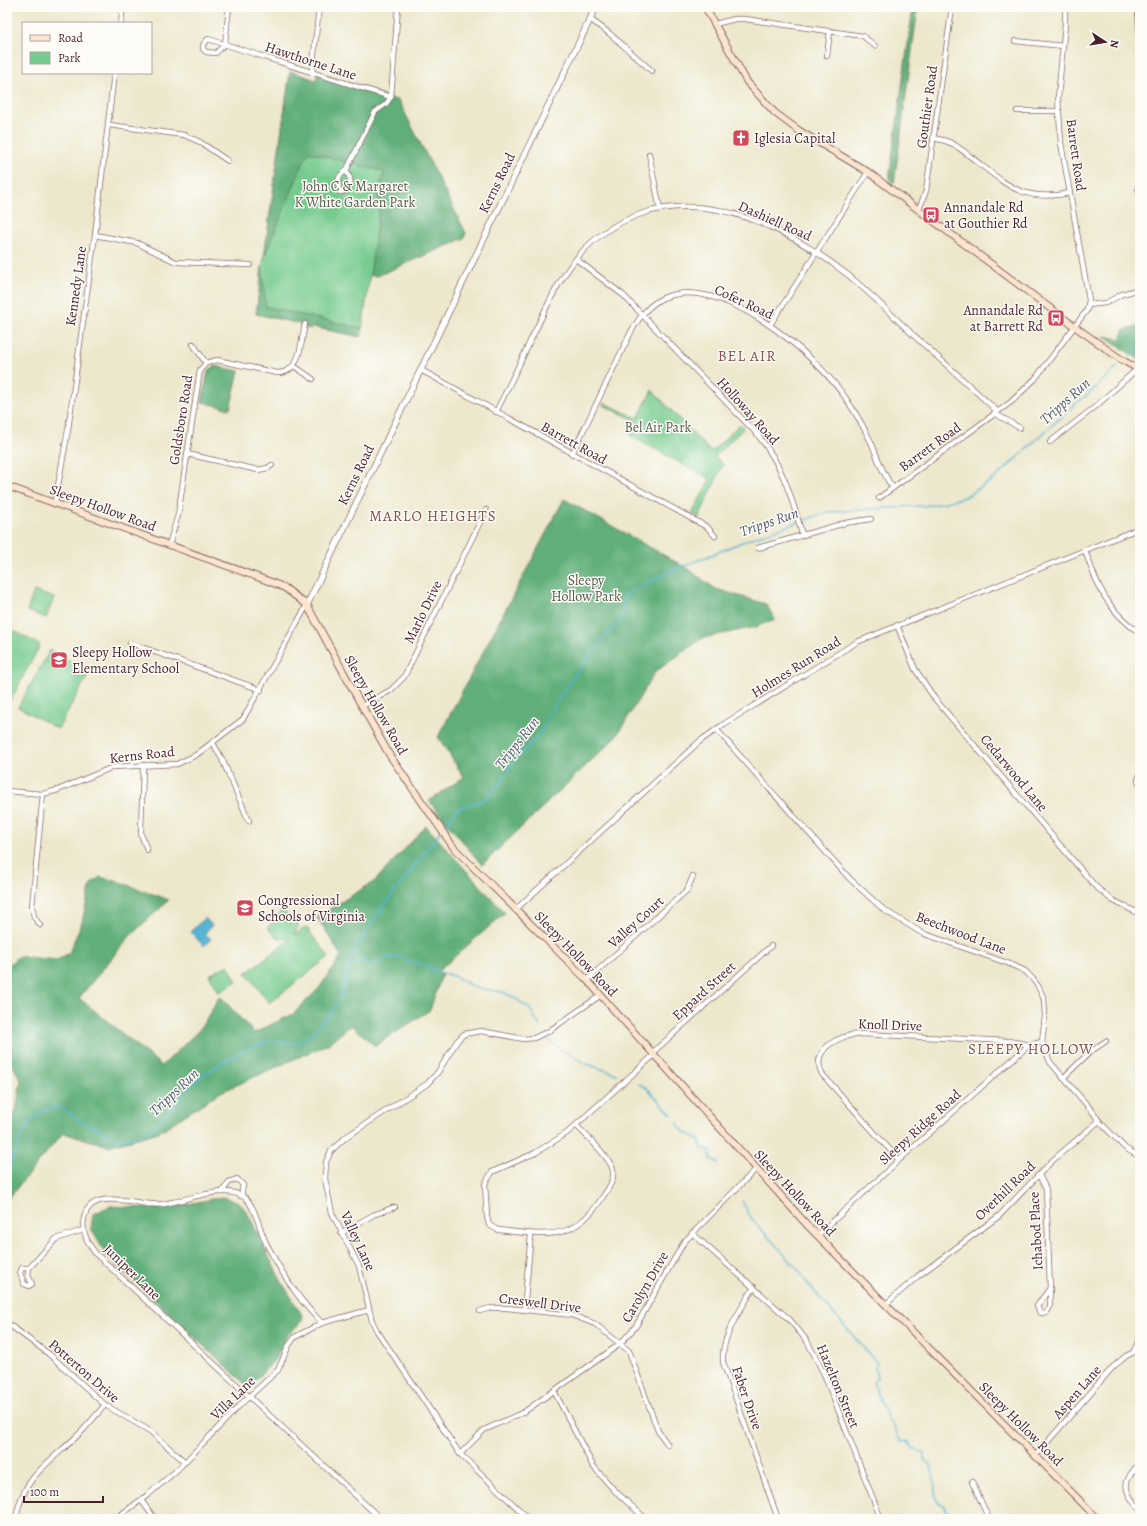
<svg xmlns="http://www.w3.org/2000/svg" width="1147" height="1526" font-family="Alegreya,serif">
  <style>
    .green { fill: #76cb8f; stroke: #60755d }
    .forest { fill: #60af7a; stroke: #556752 }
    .water { fill: #54b4d3; stroke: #4f6a7f }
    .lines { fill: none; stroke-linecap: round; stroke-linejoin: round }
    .stream { stroke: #54b4d3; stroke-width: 1.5 }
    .minor-casing { stroke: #836563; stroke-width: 6 }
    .tertiary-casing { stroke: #836563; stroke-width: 7 }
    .secondary-casing { stroke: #836563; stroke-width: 8 }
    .minor { stroke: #fff; stroke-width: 4.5 }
    .tertiary { stroke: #fff; stroke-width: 5.5 }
    .secondary { stroke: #fce5cf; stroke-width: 6 }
    .labels { text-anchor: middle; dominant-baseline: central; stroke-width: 3; stroke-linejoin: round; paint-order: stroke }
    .street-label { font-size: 14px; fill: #4a1f2b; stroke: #fdfcf7 }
    .poi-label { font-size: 14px; fill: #4a1f2b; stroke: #fdfcf7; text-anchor: start }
    .park-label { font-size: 14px; fill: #595b4e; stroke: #fdfcf7 }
    .neighbourhood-label { font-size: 15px; letter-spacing: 1px; fill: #82514c; stroke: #fdfcf7 }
    .water-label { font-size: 15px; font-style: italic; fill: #4e5b6e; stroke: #fdfcf7 }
  </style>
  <rect width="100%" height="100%" fill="#fdfcf7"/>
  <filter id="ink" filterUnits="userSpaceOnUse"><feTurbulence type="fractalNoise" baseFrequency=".025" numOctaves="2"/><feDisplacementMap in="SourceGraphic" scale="8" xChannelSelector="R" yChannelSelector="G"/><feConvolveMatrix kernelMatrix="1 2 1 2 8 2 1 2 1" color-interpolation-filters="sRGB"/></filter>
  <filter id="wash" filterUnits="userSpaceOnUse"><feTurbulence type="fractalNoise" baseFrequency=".012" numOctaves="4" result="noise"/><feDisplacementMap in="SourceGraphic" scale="16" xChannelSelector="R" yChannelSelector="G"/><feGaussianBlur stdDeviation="0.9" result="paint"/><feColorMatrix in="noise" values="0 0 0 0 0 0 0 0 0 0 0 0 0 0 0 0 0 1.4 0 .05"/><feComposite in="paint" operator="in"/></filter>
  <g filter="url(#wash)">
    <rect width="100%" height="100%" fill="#ede7cc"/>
    <g class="green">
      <polygon points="290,71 316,80 466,233 464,238 377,276 370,275 361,337 256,314"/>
      <polygon points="652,390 711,452 740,424 744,428 715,456 723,465 699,517 692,514 710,479 630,436 637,421 603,405 604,403 638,418"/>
      <polygon points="34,591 54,598 46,618 27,611"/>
      <polygon points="7,627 40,645 11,700 7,698"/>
      <polygon points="50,650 90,672 58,729 18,707"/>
      <path d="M 283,908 L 285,913 L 299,925 L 294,935 L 306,927 L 329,957 L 269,1003 L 246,973 L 290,939 C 281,940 272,937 268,927 L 280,913 L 281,909 Z"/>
      <polygon points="228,965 237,981 219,992 209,975"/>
    </g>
    <g class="forest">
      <polygon points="913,7 918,7 894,183 889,179"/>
      <polygon points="290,71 316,81 317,72 399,101 466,233 464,238 377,276 370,275 380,202 377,194 384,172 308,152 264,257"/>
      <polygon points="262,267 266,307 362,328 361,337 312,327 311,329 300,326 300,324 256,314"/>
      <polygon points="1140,325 1140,360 1104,336 1121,339 1123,330"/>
      <polygon points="215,366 239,371 230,409 202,402 208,371"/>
      <polygon points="564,499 685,567 716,589 766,604 775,619 756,627 703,638 655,672 616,737 482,865 429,801 464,777 438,737"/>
      <polygon points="426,826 505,913 437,972 442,974 430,1010 375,1046 351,1025 330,1043 219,1093 159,1132 109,1146 63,1133 7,1200 7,1124 16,1111 21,1080 7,1056 7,966 19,956 57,960 69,953 82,922 91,884 100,877 120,882 169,900 130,936 79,998 162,1066 200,1029 220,996 254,1033 293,1014 320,987 341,956 317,917 375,881"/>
      <polygon points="222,1197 239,1202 247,1212 280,1279 302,1315 303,1320 286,1337 274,1361 252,1384 246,1385 107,1256 91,1229 93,1214 110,1206 164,1209"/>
    </g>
    <polygon class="water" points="205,918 212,925 205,933 211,939 204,946 190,932"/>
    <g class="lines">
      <g class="stream">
        <polyline points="1130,356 1140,348"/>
        <polyline points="443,829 458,808 484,800 500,783 513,762 526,750 541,731 560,697 574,676 605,636 620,622 623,612 624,598 628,593 665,574 752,538 828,512 934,505 965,497 994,479 1074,405 1091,392 1118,366"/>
        <polyline points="348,965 363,961 373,965 375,963 394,957 403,958 409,962 424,964 436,971 456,977 475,988 503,992 513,997 530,1009 540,1027"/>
        <polyline points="546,1038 563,1051 573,1055 584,1063 616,1074"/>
        <polyline points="639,1084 647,1088 672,1115"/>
        <path d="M 677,1122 C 685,1140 699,1131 702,1148 L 710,1151 L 711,1159 L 718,1163"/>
        <path d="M 7,1170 C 15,1159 15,1148 21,1136 C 27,1124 45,1103 60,1108 C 68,1111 74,1117 81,1121 C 92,1127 104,1130 114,1137 C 154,1147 176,1096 202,1076 C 217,1065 248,1047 266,1042 C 279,1039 296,1049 307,1038 C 319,1026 334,1011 341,996 C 345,986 346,976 348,966 C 351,954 361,940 368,929 C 389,895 417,865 440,832"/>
        <path d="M 742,1201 L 752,1219 L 801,1273 L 806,1282 L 877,1363 L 875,1368 L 877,1378 L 873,1382 L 889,1421 L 892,1423 L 901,1442 L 908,1441 L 913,1448 L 924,1453 L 924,1460 C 936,1467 934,1481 935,1493 C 935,1496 938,1499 938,1502 L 945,1506 L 945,1511 L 949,1512 L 952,1519"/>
      </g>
    </g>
  </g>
  <g filter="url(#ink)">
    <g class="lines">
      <g class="minor-casing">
        <g id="minor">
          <path d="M 229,7 L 225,44 L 216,53 L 206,52 L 203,49 L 203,45 L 208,39 C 269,58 330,79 391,97"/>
          <polyline points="1138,7 1140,56"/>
          <polyline points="590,19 609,33 652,71"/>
          <polyline points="121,23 123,7"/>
          <polyline points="715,24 735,19 745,19 863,36 875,46"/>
          <polyline points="1015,41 1063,46"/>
          <polyline points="827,56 830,31"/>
          <polyline points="312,73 319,7"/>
          <polyline points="1017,111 1058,111"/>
          <polyline points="109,125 184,135 200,142 228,161"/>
          <path d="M 933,138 C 954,142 955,145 971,157 C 1006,184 1022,203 1070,193"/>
          <polyline points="649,154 660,209"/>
          <path d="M 346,171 C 351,178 353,185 345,191 L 340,192 C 337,182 337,176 346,171 L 375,112 L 386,104 L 391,97 L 398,7"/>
          <polyline points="1140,180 1138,187 1140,196"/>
          <polyline points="919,209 926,191 952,7"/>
          <polyline points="95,235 137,243 176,262 250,265"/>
          <path d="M 576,259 L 623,295 L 757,434 C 783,466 791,495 802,534"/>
          <polyline points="1088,305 1106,303 1122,294 1140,289"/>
          <polyline points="770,325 868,172"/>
          <polyline points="193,344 206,363"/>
          <polyline points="294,366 313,379"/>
          <polyline points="421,370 707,527 715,536"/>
          <path d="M 496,412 C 510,384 523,357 536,329 C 549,302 561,275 581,253 C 597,235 618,222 641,214 C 713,190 792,231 848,275 C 870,293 891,314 911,333 C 940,359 969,385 997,411"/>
          <polyline points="994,413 1020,428"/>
          <polyline points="1050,442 1095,407 1137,369"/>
          <polyline points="187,454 258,470 268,468 272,465"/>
          <path d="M 572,454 L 631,332 C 639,318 648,305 663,298 C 721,273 814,353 845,397 C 855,412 864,427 872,444 C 878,459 883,475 893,488"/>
          <polyline points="879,498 1011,402 1035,379 1087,310 1089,300 1061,143 1058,98 1065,24 1065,7"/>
          <polyline points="55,502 68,430 95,235 114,73"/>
          <path d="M 169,545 L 178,515 L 200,370 L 206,363 L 217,360 L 277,373 C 301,374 301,341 305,324"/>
          <polyline points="758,548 845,523 871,519"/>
          <path d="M 1085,550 C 1096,584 1108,612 1140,633"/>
          <polyline points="897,625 915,669 935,699 1095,886 1112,900 1140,914"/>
          <polyline points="130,643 261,690"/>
          <polyline points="362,706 391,690 404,677 486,510"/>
          <polyline points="716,729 850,879 884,910 922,933 1010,964 1025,971 1032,978 1038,986 1044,999 1045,1016 1042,1042 1050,1062 1093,1112 1099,1121 1125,1148 1140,1157"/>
          <polyline points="213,743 222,759 249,821"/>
          <polyline points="143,765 141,834 147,850"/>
          <polyline points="1140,774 1138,780 1140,786"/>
          <polyline points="7,791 43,794 58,790 113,767 177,764 196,755 243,719 307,605"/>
          <polyline points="515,910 700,741 724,724 857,642 1140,528"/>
          <polyline points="40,925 34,917 32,906 43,794"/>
          <polyline points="587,980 687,890 693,876"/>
          <polyline points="652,1053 771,946"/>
          <polyline points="1063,1078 1090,1052 1106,1041"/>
          <path d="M 576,1125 C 586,1136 606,1153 612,1167 C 616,1177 610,1187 604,1195 C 574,1243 548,1235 498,1230 L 489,1225 L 487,1217 L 485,1184 L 492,1172 L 535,1153 L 567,1133 L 654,1055"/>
          <path d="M 899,1160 L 822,1074 C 810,1049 839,1035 861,1034 L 1009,1041 L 1029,1045"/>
          <polyline points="1140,1160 1140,1169"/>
          <polyline points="1039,1175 1046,1189 1050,1288"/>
          <polyline points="222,1192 229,1182 237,1179 243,1185 241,1196"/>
          <polyline points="341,1233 373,1215 395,1207"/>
          <polyline points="692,1233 790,1320 807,1341 824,1374 881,1519"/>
          <polyline points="817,1236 899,1160 1029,1045 1042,1042"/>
          <polyline points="29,1268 22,1268 20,1273 24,1284 29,1286 32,1284 28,1275 29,1268 56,1239 83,1230"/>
          <path d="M 754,1287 C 741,1310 721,1335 723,1362 L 778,1519"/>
          <polygon points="1050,1288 1050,1307 1046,1313 1040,1313 1037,1306"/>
          <polyline points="886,1304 918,1276 999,1216 1053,1160 1099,1121"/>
          <polyline points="524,1310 531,1234"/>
          <polyline points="480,1311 490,1308 507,1308 572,1315 595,1324 629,1351 658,1431 668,1445"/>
          <polyline points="7,1323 49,1354 105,1405 150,1431 185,1462"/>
          <path d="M 322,1323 C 299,1301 281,1272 266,1243 C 260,1231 255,1205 244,1197 C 225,1185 193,1198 173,1202 C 166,1204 158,1205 151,1204 C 133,1203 90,1188 84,1218 C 81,1231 87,1243 96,1254 L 381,1519"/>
          <polyline points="1134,1351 1140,1337"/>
          <polyline points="554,1391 593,1466 614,1490 646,1519"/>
          <polyline points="460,1454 484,1430 524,1412 620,1344 636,1326 684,1242 756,1169"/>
          <polyline points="1035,1456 1113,1367 1126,1356 1140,1349"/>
          <path d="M 1140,1463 C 1122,1481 1122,1491 1140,1509"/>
          <polyline points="972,1482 989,1519"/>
          <polyline points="141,1500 155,1519"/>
          <path d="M 16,1519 C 22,1477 48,1464 76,1437 C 87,1427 95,1416 105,1405"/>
          <polyline points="115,1519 149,1494 177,1470 242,1403 278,1370 289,1345 295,1337 322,1323 369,1310"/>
          <polyline points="529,1519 460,1454 377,1331 372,1321 359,1266 332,1213 325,1179 326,1162 331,1151 346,1137 427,1084 438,1072 457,1041 464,1034 481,1031 524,1039 534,1038 549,1031 601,995"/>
          <polyline points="1139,1519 1140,1518"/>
        </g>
      </g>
      <g class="tertiary-casing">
        <polyline id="tertiary" points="307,605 596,7"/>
      </g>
      <g class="secondary-casing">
        <g id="secondary">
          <polyline points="705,7 747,82 775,113 798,130 868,172 1074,326 1122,360 1140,370"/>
          <polyline points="7,486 271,582 285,588 307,605 358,699 390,756 454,848 587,980 808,1226 1098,1519"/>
        </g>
      </g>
      <use href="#minor" class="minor"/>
      <use href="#tertiary" class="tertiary"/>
      <use href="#secondary" class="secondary"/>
    </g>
  </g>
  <defs>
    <g id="church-square" transform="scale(0.9)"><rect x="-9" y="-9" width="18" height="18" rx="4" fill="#d1495b" stroke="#fdfcf7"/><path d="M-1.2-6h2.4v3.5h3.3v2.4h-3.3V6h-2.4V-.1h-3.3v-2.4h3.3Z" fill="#fff"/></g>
    <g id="bus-square" transform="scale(0.9)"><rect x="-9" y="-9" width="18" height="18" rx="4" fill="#d1495b" stroke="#fdfcf7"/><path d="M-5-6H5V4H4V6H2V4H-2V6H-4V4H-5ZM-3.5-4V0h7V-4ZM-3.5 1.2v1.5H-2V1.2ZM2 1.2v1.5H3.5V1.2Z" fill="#fff"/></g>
    <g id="school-square" transform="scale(0.9)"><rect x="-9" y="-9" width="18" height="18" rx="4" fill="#d1495b" stroke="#fdfcf7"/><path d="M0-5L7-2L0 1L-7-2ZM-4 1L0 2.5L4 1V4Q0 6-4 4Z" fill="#fff"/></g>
  </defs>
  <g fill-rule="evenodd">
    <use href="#church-square" x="741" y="138"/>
    <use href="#bus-square" x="931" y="215"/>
    <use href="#bus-square" x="1056" y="318"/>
    <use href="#school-square" x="59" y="660"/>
    <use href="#school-square" x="245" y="908"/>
  </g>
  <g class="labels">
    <g class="street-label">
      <text transform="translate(311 61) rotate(18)">Hawthorne Lane</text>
      <text transform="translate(927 107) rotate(-82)">Gouthier Road</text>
      <text transform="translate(1076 155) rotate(82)">Barrett Road</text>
      <text transform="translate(497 183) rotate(-64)">Kerns Road</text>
      <text transform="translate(775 221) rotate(24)">Dashiell Road</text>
      <text transform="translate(76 286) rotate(-82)">Kennedy Lane</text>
      <text transform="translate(744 302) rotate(25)">Cofer Road</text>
      <text transform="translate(748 411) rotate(48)">Holloway Road</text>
      <text transform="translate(181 420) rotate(-81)">Goldsboro Road</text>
      <text transform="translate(574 443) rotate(29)">Barrett Road</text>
      <text transform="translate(930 447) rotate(-36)">Barrett Road</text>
      <text transform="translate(356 475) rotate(-64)">Kerns Road</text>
      <text transform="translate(103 508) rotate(20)">Sleepy Hollow Road</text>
      <text transform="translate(423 612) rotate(-64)">Marlo Drive</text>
      <text transform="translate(796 667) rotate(-32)">Holmes Run Road</text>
      <text transform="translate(376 705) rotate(60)">Sleepy Hollow Road</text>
      <text transform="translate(142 755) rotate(-6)">Kerns Road</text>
      <text transform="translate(1014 773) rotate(50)">Cedarwood Lane</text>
      <text transform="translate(636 922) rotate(-42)">Valley Court</text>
      <text transform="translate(961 933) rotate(21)">Beechwood Lane</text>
      <text transform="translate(576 954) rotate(46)">Sleepy Hollow Road</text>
      <text transform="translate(704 991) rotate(-42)">Eppard Street</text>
      <text transform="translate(890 1025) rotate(2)">Knoll Drive</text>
      <text transform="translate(920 1127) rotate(-42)">Sleepy Ridge Road</text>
      <text transform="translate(1005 1191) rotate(-44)">Overhill Road</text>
      <text transform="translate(795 1193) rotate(47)">Sleepy Hollow Road</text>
      <text transform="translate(1036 1231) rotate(-93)">Ichabod Place</text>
      <text transform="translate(358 1241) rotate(65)">Valley Lane</text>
      <text transform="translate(132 1272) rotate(44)">Juniper Lane</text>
      <text transform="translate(645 1287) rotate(-60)">Carolyn Drive</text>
      <text transform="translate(540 1303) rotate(7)">Creswell Drive</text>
      <text transform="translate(84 1371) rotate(41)">Potterton Drive</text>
      <text transform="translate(838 1386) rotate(67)">Hazelton Street</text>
      <text transform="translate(1077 1392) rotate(-49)">Aspen Lane</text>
      <text transform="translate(233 1398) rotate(-44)">Villa Lane</text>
      <text transform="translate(747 1398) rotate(71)">Faber Drive</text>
      <text transform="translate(1021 1424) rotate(45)">Sleepy Hollow Road</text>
    </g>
    <g class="poi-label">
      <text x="754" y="138">Iglesia Capital</text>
      <text x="944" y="207">Annandale Rd<tspan x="944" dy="16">at Gouthier Rd</tspan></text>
      <text x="1043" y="310" text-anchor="end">Annandale Rd<tspan x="1043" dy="16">at Barrett Rd</tspan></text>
      <text x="72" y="652">Sleepy Hollow<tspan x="72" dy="16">Elementary School</tspan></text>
      <text x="258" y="900">Congressional<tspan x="258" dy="16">Schools of Virginia</tspan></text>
    </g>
    <g class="park-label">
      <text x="355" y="186">John C &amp; Margaret<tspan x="355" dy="16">K White Garden Park</tspan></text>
      <text x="658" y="427">Bel Air Park</text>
      <text x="586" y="580">Sleepy<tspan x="586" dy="16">Hollow Park</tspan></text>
    </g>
    <g class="neighbourhood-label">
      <text x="747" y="356">BEL AIR</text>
      <text x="433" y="516">MARLO HEIGHTS</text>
      <text x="1031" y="1049">SLEEPY HOLLOW</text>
    </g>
    <g class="water-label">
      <text transform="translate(1065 401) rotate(-42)">Tripps Run</text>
      <text transform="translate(769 522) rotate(-19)">Tripps Run</text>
      <text transform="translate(517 743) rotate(-52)">Tripps Run</text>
      <text transform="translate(174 1092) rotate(-43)">Tripps Run</text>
    </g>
  </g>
  <rect width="1147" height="1526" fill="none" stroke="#fdfcf7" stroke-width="24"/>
  <rect x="22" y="22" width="130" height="52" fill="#fdfcf7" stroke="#b5a4a5"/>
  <rect x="30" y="35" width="20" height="6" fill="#fce5cf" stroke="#b5a4a5"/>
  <text x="58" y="42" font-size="12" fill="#4a1f2b">Road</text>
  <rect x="30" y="52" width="20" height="12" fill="#76cb8f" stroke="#b5a4a5"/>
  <text x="58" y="62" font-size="12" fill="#4a1f2b">Park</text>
  <g transform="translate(1105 42) rotate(102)" stroke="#fdfcf7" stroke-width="3" paint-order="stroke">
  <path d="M0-3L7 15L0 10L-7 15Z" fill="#4a1f2b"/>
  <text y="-6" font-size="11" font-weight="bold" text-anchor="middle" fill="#4a1f2b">N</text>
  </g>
  <path d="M24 1496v6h79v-6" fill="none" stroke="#4a1f2b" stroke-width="2"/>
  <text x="30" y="1496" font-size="12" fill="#4a1f2b" stroke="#fdfcf7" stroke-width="3" paint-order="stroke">100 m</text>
</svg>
